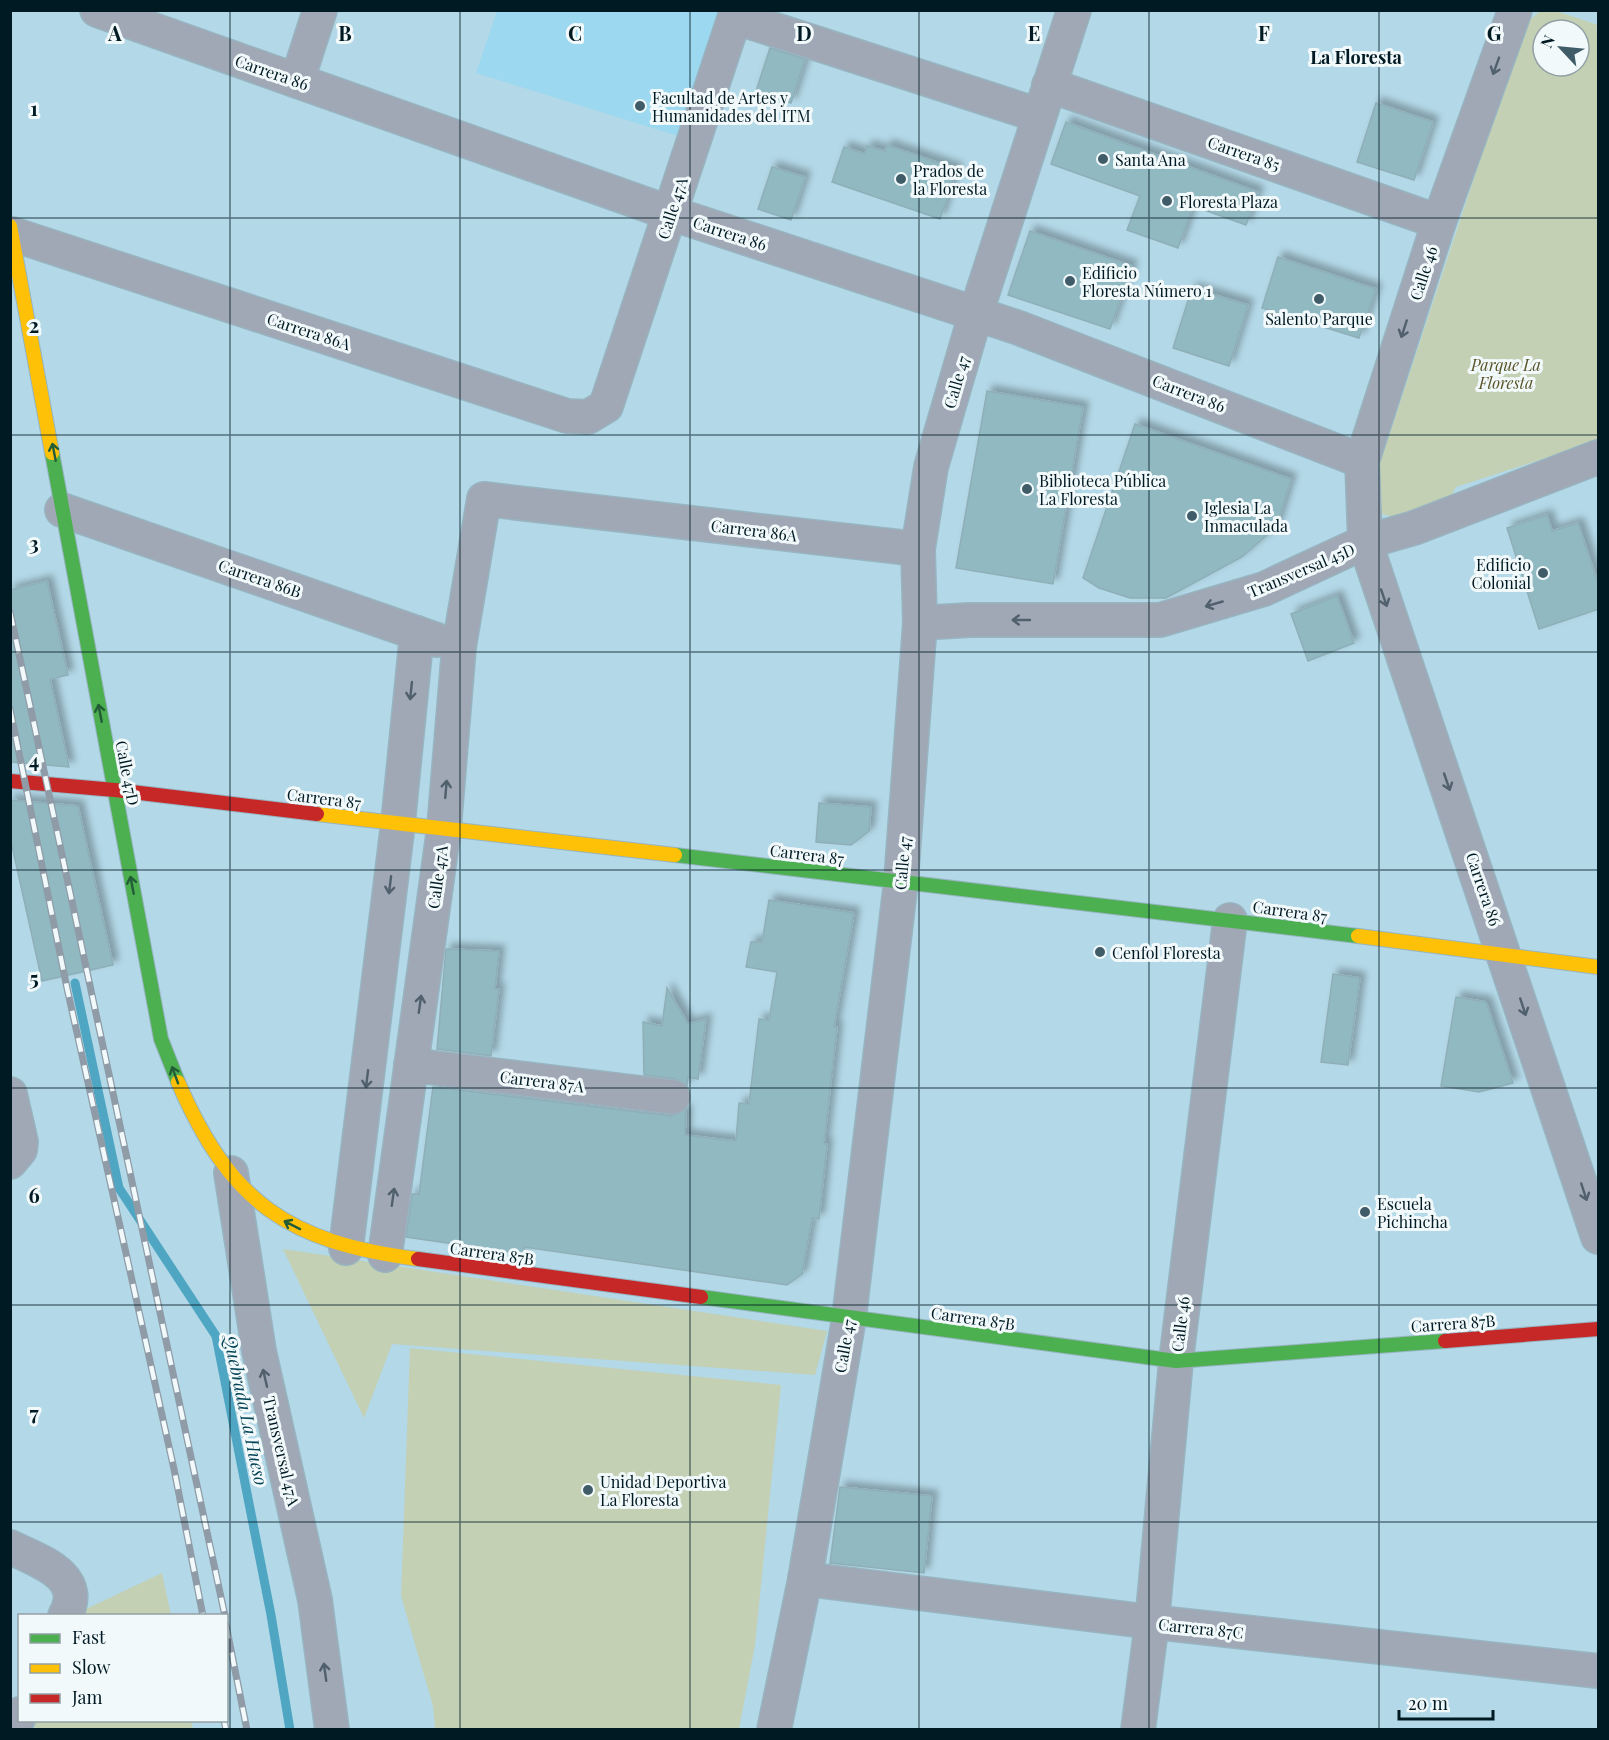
<svg xmlns="http://www.w3.org/2000/svg" width="1609" height="1740" font-family="'Playfair Display',serif">
  <style>
    .built { fill: #9cd8ef }
    .green { fill: #c3d0b4; fill-rule: evenodd }
    .lines { fill: none; stroke-linecap: round; stroke-linejoin: round }
    .stream { stroke: #4ea6c3; stroke-width: 9 }
    .building { fill: #91b9c2; stroke: #8fafb8; stroke-width: 1.5; filter: url(#shadow) }
    .street-casing { stroke: #97b4c0; stroke-width: 36 }
    .fast-casing { stroke: #97b4c0; stroke-width: 16 }
    .slow-casing { stroke: #97b4c0; stroke-width: 16 }
    .jam-casing { stroke: #97b4c0; stroke-width: 16 }
    .street { stroke: #a0a7b5; stroke-width: 33 }
    .fast { stroke: #4caf50; stroke-width: 14 }
    .slow { stroke: #ffc107; stroke-width: 14 }
    .jam { stroke: #c62828; stroke-width: 14 }
    .rail-casing { stroke: #8f9ba6; stroke-width: 7 }
    .rail { stroke: #f2f9fb; stroke-width: 4.5; stroke-dasharray: 14; stroke-linecap: butt }
    .oneway { stroke: #50606c }
    .oneway2 { stroke: #225d37 }
    .grid { fill: none; stroke: #001a23; stroke-width: 1.5; stroke-opacity: 0.55 }
    .poi-dot { fill: #3f5c68; stroke: #f2f9fb; stroke-width: 2 }
    .labels { text-anchor: middle; dominant-baseline: central; stroke-width: 6; stroke-linejoin: round; paint-order: stroke }
    .street-label { font-size: 16px; fill: #001a23; stroke: #f2f9fb }
    .poi-label { font-size: 16px; fill: #001a23; stroke: #f2f9fb; text-anchor: start }
    .park-label { font-size: 16px; font-style: italic; fill: #585326; stroke: #f2f9fb }
    .neighbourhood-label { font-size: 18px; font-weight: bold; fill: #001a23; stroke: #f2f9fb }
    .water-label { font-size: 18px; font-style: italic; fill: #064557; stroke: #f2f9fb }
    .grid-label { font-size: 20px; text-anchor: middle; font-weight: bold; fill: #001a23; stroke: #f2f9fb; stroke-width: 6; stroke-linejoin: round; paint-order: stroke }
  </style>
  <defs>
    <filter id="shadow"><feDropShadow dx="5.5" dy="-5.5" stdDeviation="3" flood-color="#0004"/></filter>
  </defs>
  <rect width="100%" height="100%" fill="#b3d8e7"/>
  <polygon class="built" points="497,11 727,11 688,139 476,73"/>
  <g class="green">
    <path d="M 1556,11 L 1598,25 L 1598,441 L 1456,487 L 1443,510 L 1398,518 L 1378,513 L 1370,493 L 1525,24 L 1539,12 ZM 1543,30 L 1579,30 L 1579,66 L 1543,66 Z"/>
    <polygon points="283,1249 827,1331 815,1375 392,1344 364,1418"/>
    <polygon points="410,1348 781,1385 755,1645 739,1729 435,1729 433,1706 401,1596"/>
    <polygon points="162,1573 171,1615 81,1616 84,1610"/>
    <polygon points="34,1720 191,1720 193,1729 39,1730 32,1726"/>
  </g>
  <g class="lines">
    <polyline class="stream" points="75,983 119,1188 216,1336 271,1615 290,1730"/>
  </g>
  <g class="building">
    <polygon points="770,48 805,59 791,103 756,91"/>
    <polygon points="1376,103 1433,122 1414,180 1357,162"/>
    <polygon points="1066,122 1258,192 1246,225 1193,206 1178,248 1127,230 1140,196 1051,164"/>
    <polygon points="887,145 957,169 940,219 832,182 844,147 865,154 867,146 885,151"/>
    <polygon points="772,167 805,177 791,220 758,209"/>
    <polygon points="1030,231 1132,266 1110,329 1008,295"/>
    <polygon points="1278,257 1376,289 1359,338 1262,308"/>
    <polygon points="1192,288 1248,305 1229,366 1173,348"/>
    <polygon points="987,391 1083,407 1053,584 956,568"/>
    <polygon points="1135,424 1291,479 1276,527 1242,557 1166,598 1130,598 1099,588 1083,578"/>
    <polygon points="1547,515 1552,531 1578,523 1599,586 1599,609 1539,629 1507,528"/>
    <polygon points="47,581 68,675 50,679 69,767 10,762 10,590"/>
    <polygon points="1337,596 1354,643 1308,661 1291,614"/>
    <polygon points="10,800 78,806 113,965 42,981 10,837"/>
    <polygon points="819,803 871,807 869,831 851,845 816,842"/>
    <polygon points="769,900 854,913 834,1027 837,1027 824,1144 827,1144 819,1219 812,1218 802,1274 787,1285 524,1247 524,1254 406,1237 412,1194 419,1194 433,1087 671,1116 686,1110 685,1135 736,1141 739,1103 749,1104 759,1019 769,1020 777,972 746,967 751,942 762,942"/>
    <polygon points="446,949 499,951 495,989 499,989 491,1056 437,1049"/>
    <polygon points="1333,974 1360,978 1348,1065 1321,1062"/>
    <polygon points="667,988 688,1024 706,1019 698,1079 688,1077 687,1086 676,1079 644,1075 643,1022 662,1026"/>
    <polygon points="1456,997 1486,1002 1513,1083 1479,1092 1441,1086"/>
    <polygon points="840,1487 932,1496 924,1573 830,1563"/>
  </g>
  <g class="lines">
    <g class="street-casing">
      <g id="street">
        <polyline points="97,10 670,213 1019,328 1362,461"/>
        <polyline points="1515,10 1439,222 1362,461 1365,542 1598,1237"/>
        <polyline points="735,17 1038,115"/>
        <polyline points="297,81 320,10"/>
        <polyline points="1049,85 1439,222"/>
        <polyline points="12,234 567,416 588,417 606,406 737,10"/>
        <polyline points="62,510 437,640"/>
        <polyline points="920,623 969,620 1160,620 1264,589 1365,542 1414,528 1598,457"/>
        <polyline points="411,1065 673,1097"/>
        <polyline points="10,1094 21,1142 20,1150 10,1162"/>
        <polyline points="231,1173 259,1351 315,1600 332,1730"/>
        <polyline points="346,1248 398,823 417,633"/>
        <polyline points="385,1255 444,828 459,647 484,499 918,549"/>
        <path d="M 10,1547 C 39,1561 87,1576 65,1616"/>
        <polyline points="805,1579 1152,1622 1598,1671"/>
        <polyline points="13,1730 20,1714"/>
        <polyline points="774,1730 805,1579 849,1318 901,881 920,623 918,549 931,467 976,313 1074,10"/>
        <polyline points="1138,1730 1152,1622 1176,1361 1230,920"/>
      </g>
    </g>
    <g class="fast-casing">
      <g id="fast">
        <polyline points="52,453 161,1039 178,1082"/>
        <polyline points="675,855 1358,936"/>
        <polyline points="701,1297 1176,1361 1445,1341"/>
      </g>
    </g>
    <g class="slow-casing">
      <g id="slow">
        <polyline points="10,226 52,453"/>
        <polyline points="317,814 675,855"/>
        <polyline points="1358,936 1598,967"/>
        <path d="M 178,1082 C 231,1204 288,1242 418,1259"/>
      </g>
    </g>
    <g class="jam-casing">
      <g id="jam">
        <polyline points="10,781 115,790 317,814"/>
        <polyline points="418,1259 701,1297"/>
        <polyline points="1445,1341 1598,1329"/>
      </g>
    </g>
    <use href="#street" class="street"/>
    <use href="#fast" class="fast"/>
    <use href="#slow" class="slow"/>
    <use href="#jam" class="jam"/>
    <g class="rail-casing">
      <g id="rail">
        <polyline points="10,612 225,1616"/>
        <polyline points="10,709 67,988 174,1469 203,1616"/>
        <polyline points="226,1625 247,1730"/>
        <polyline points="224,1720 226,1730"/>
      </g>
    </g>
    <use href="#rail" class="rail"/>
  </g>
  <defs><path id="oneway-shaft" d="M-6 0H5M1.5-3L5.5 0L1.5 3" fill="none" stroke-width="1.6" stroke-linecap="round" stroke-linejoin="round" transform="scale(1.5)"/></defs>
  <g class="oneway">
    <use href="#oneway-shaft" transform="translate(1496 66) rotate(110)"/>
    <use href="#oneway-shaft" transform="translate(1404 329) rotate(108)"/>
    <use href="#oneway-shaft" transform="translate(1384 598) rotate(71)"/>
    <use href="#oneway-shaft" transform="translate(1214 604) rotate(164)"/>
    <use href="#oneway-shaft" transform="translate(1021 620) rotate(180)"/>
    <use href="#oneway-shaft" transform="translate(411 691) rotate(96)"/>
    <use href="#oneway-shaft" transform="translate(1447 782) rotate(71)"/>
    <use href="#oneway-shaft" transform="translate(446 789) rotate(-85)"/>
    <use href="#oneway-shaft" transform="translate(390 885) rotate(97)"/>
    <use href="#oneway-shaft" transform="translate(420 1004) rotate(-82)"/>
    <use href="#oneway-shaft" transform="translate(1523 1007) rotate(72)"/>
    <use href="#oneway-shaft" transform="translate(367 1079) rotate(97)"/>
    <use href="#oneway-shaft" transform="translate(1584 1192) rotate(72)"/>
    <use href="#oneway-shaft" transform="translate(393 1197) rotate(-82)"/>
    <use href="#oneway-shaft" transform="translate(265 1378) rotate(-103)"/>
    <use href="#oneway-shaft" transform="translate(325 1672) rotate(-98)"/>
  </g>
  <g class="oneway2">
    <use href="#oneway-shaft" transform="translate(54 452) rotate(-101)"/>
    <use href="#oneway-shaft" transform="translate(100 713) rotate(-101)"/>
    <use href="#oneway-shaft" transform="translate(132 885) rotate(-101)"/>
    <use href="#oneway-shaft" transform="translate(175 1075) rotate(-110)"/>
    <use href="#oneway-shaft" transform="translate(292 1225) rotate(-153)"/>
  </g>
  <path class="grid" d="M 230,10 L 230,1730M 460,10 L 460,1730M 690,10 L 690,1730M 919,10 L 919,1730M 1149,10 L 1149,1730M 1379,10 L 1379,1730M 10,218 L 1598,218M 10,435 L 1598,435M 10,652 L 1598,652M 10,870 L 1598,870M 10,1088 L 1598,1088M 10,1305 L 1598,1305M 10,1522 L 1598,1522"/>
  <g class="poi-dot">
    <circle cx="640" cy="106" r="6"/>
    <circle cx="1103" cy="159" r="6"/>
    <circle cx="901" cy="179" r="6"/>
    <circle cx="1167" cy="201" r="6"/>
    <circle cx="1070" cy="281" r="6"/>
    <circle cx="1319" cy="299" r="6"/>
    <circle cx="1027" cy="489" r="6"/>
    <circle cx="1192" cy="516" r="6"/>
    <circle cx="1543" cy="573" r="6"/>
    <circle cx="1100" cy="952" r="6"/>
    <circle cx="1365" cy="1212" r="6"/>
    <circle cx="588" cy="1490" r="6"/>
  </g>
  <g class="labels">
    <g class="street-label">
      <text transform="translate(272 72) rotate(19)">Carrera 86</text>
      <text transform="translate(1244 153) rotate(19)">Carrera 85</text>
      <text transform="translate(672 208) rotate(-72)">Calle 47A</text>
      <text transform="translate(730 233) rotate(18)">Carrera 86</text>
      <text transform="translate(1423 273) rotate(-72)">Calle 46</text>
      <text transform="translate(309 331) rotate(18)">Carrera 86A</text>
      <text transform="translate(956 382) rotate(-74)">Calle 47</text>
      <text transform="translate(1189 393) rotate(21)">Carrera 86</text>
      <text transform="translate(754 530) rotate(7)">Carrera 86A</text>
      <text transform="translate(1301 570) rotate(-23)">Transversal 45D</text>
      <text transform="translate(260 578) rotate(19)">Carrera 86B</text>
      <text transform="translate(128 773) rotate(79)">Calle 47D</text>
      <text transform="translate(324 798) rotate(7)">Carrera 87</text>
      <text transform="translate(807 854) rotate(7)">Carrera 87</text>
      <text transform="translate(902 863) rotate(-85)">Calle 47</text>
      <text transform="translate(437 877) rotate(-82)">Calle 47A</text>
      <text transform="translate(1484 889) rotate(71)">Carrera 86</text>
      <text transform="translate(1290 911) rotate(8)">Carrera 87</text>
      <text transform="translate(542 1081) rotate(7)">Carrera 87A</text>
      <text transform="translate(492 1253) rotate(8)">Carrera 87B</text>
      <text transform="translate(973 1318) rotate(8)">Carrera 87B</text>
      <text transform="translate(1453 1323) rotate(-4)">Carrera 87B</text>
      <text transform="translate(1180 1324) rotate(-83)">Calle 46</text>
      <text transform="translate(844 1346) rotate(-80)">Calle 47</text>
      <text transform="translate(282 1451) rotate(77)">Transversal 47A</text>
      <text transform="translate(1201 1628) rotate(6)">Carrera 87C</text>
    </g>
    <g class="poi-label">
      <text x="652" y="97">Facultad de Artes y<tspan x="652" dy="18">Humanidades del ITM</tspan></text>
      <text x="1115" y="159">Santa Ana</text>
      <text x="913" y="170">Prados de<tspan x="913" dy="18">la Floresta</tspan></text>
      <text x="1179" y="201">Floresta Plaza</text>
      <text x="1082" y="272">Edificio<tspan x="1082" dy="18">Floresta Número 1</tspan></text>
      <text x="1319" y="318" text-anchor="middle">Salento Parque</text>
      <text x="1039" y="480">Biblioteca Pública<tspan x="1039" dy="18">La Floresta</tspan></text>
      <text x="1204" y="507">Iglesia La<tspan x="1204" dy="18">Inmaculada</tspan></text>
      <text x="1531" y="564" text-anchor="end">Edificio<tspan x="1531" dy="18">Colonial</tspan></text>
      <text x="1112" y="952">Cenfol Floresta</text>
      <text x="1377" y="1203">Escuela<tspan x="1377" dy="18">Pichincha</tspan></text>
      <text x="600" y="1481">Unidad Deportiva<tspan x="600" dy="18">La Floresta</tspan></text>
    </g>
    <g class="park-label">
      <text x="1506" y="364">Parque La<tspan x="1506" dy="18">Floresta</tspan></text>
    </g>
    <g class="neighbourhood-label">
      <text x="1356" y="57">La Floresta</text>
    </g>
    <g class="water-label">
      <text transform="translate(246 1410) rotate(78)">Quebrada La Hueso</text>
    </g>
  </g>
  <g class="grid-label">
    <text x="115" y="41">A</text>
    <text x="345" y="41">B</text>
    <text x="575" y="41">C</text>
    <text x="804" y="41">D</text>
    <text x="1034" y="41">E</text>
    <text x="1264" y="41">F</text>
    <text x="1494" y="41">G</text>
    <text x="34" y="116">1</text>
    <text x="34" y="333">2</text>
    <text x="34" y="551">3</text>
    <text x="34" y="768">4</text>
    <text x="34" y="986">5</text>
    <text x="34" y="1203">6</text>
    <text x="34" y="1421">7</text>
  </g>
  <rect width="1609" height="1740" fill="none" stroke="#001a23" stroke-width="24"/>
  <rect x="18" y="1614" width="210" height="108" fill="#f2f9fb" stroke="#91a0a5" stroke-width="1.5"/>
  <rect x="30" y="1634" width="30" height="9" fill="#4caf50" stroke="#91a0a5" stroke-width="1.5"/>
  <text x="72" y="1644" font-size="18" fill="#001a23">Fast</text>
  <rect x="30" y="1664" width="30" height="9" fill="#ffc107" stroke="#91a0a5" stroke-width="1.5"/>
  <text x="72" y="1674" font-size="18" fill="#001a23">Slow</text>
  <rect x="30" y="1694" width="30" height="9" fill="#c62828" stroke="#91a0a5" stroke-width="1.5"/>
  <text x="72" y="1704" font-size="18" fill="#001a23">Jam</text>
  <g transform="translate(1561 48) rotate(296)"><circle r="28" fill="#f2f9fb" stroke="#91a0a5" stroke-width="1.5"/>
  <path d="M0-4.5L10 22L0 15L-10 22Z" fill="#3f5c68"/>
  <text y="-9" font-size="16" font-weight="bold" text-anchor="middle" fill="#001a23">N</text>
  </g>
  <path d="M1399 1710v9h94v-9" fill="none" stroke="#001a23" stroke-width="3"/>
  <text x="1408" y="1710" font-size="18" fill="#001a23" stroke="#f2f9fb" stroke-width="4.5" paint-order="stroke">20 m</text>
</svg>
